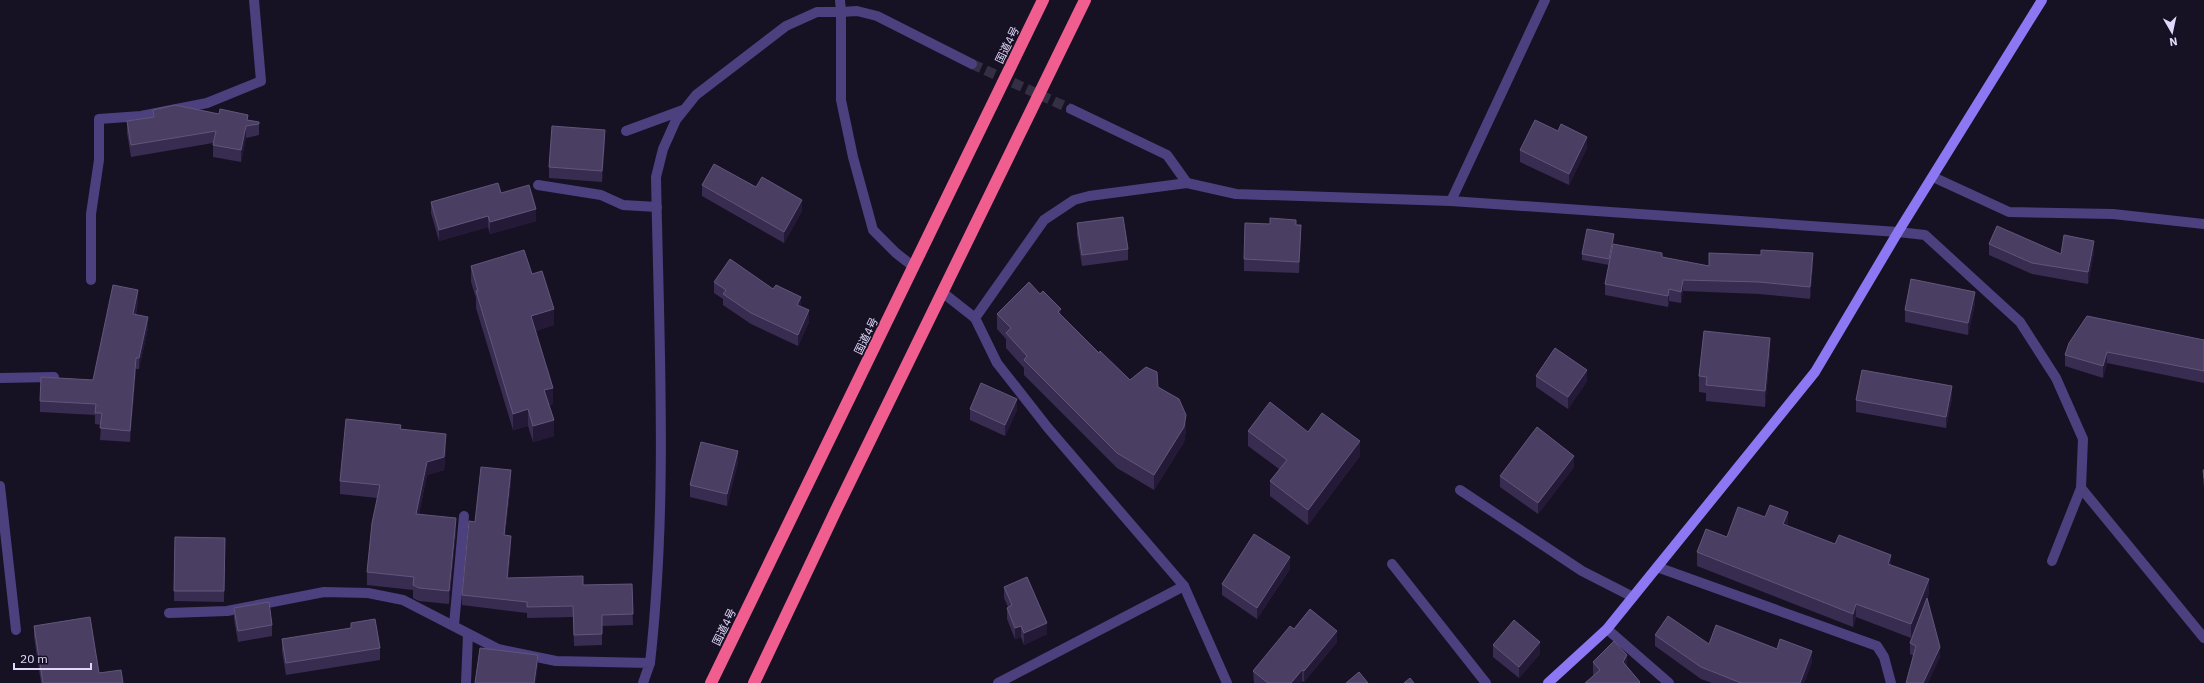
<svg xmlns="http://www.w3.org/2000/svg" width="2204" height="683" font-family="'IBM Plex Sans','Noto Sans JP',sans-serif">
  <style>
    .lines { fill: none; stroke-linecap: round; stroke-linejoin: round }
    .street-tunnel { stroke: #352f44; stroke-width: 10; stroke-dasharray: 10 5; stroke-linecap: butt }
    .street { stroke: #4c407f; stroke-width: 10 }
    .secondary { stroke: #8d78f3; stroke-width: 10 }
    .highway { stroke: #f05e8f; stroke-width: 12 }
    .wall { fill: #392c51 }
    .shaded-wall { fill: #241937 }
    .building { fill: #4b3e63; stroke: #62567b }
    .labels { text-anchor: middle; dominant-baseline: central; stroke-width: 3.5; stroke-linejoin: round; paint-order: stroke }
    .street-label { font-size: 11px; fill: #e1d8fb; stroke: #171124 }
  </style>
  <rect width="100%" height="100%" fill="#171124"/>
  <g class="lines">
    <polyline class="street-tunnel" points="972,64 1071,109"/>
    <g class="street">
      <polyline points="840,0 841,12 857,11 877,16 972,64"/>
      <polyline points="1071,109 1167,155 1187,183"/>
      <polyline points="626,131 683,110"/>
      <polyline points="1933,177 2009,212 2113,214 2204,224"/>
      <polyline points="538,185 601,195 623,205 657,207"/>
      <polyline points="1451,201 1545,0"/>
      <polyline points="91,280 91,214 99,160 99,119 141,116 207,103 261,81 254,0"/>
      <polyline points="942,292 975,318 997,363 1048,428 1184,586 1227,683"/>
      <polyline points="975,318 1044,220 1074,200 1089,196 1187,183 1236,194 1451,201 1898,232 1925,235 2020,322 2056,378 2083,439 2081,488 2204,638"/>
      <polyline points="0,378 54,377"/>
      <polyline points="0,486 16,630"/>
      <polyline points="1460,490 1582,571 1633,597"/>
      <polyline points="2052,561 2081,488"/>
      <polyline points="1392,564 1486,683"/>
      <polyline points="1657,567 1877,646 1884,657 1891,683"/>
      <polyline points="169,613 227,611 324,592 368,593 403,600 498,649 556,661 650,663 643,683"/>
      <polyline points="454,625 464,516"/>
      <polyline points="1607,629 1669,683"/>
      <path d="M 650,663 C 668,502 659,339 656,177 L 663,149 L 676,120 L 696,95 L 786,26 L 817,12 L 841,12 L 841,100 L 853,157 L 873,230 L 896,253 L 914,267"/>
      <polyline points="466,683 468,634"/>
      <polyline points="998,683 1184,586"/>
    </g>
    <polyline class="secondary" points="1548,683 1607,629 1815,372 1898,232 2042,0"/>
    <g class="highway">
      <polyline points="711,683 1043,0"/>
      <polyline points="754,683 837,508 1085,0"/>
    </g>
  </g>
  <g class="wall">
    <polygon points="153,110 248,120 259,122 259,135 246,138 241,162 213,157 213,143 131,157 127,133 127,121 153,117"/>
    <polygon points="605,141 602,182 549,178 549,167"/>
    <polygon points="1587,148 1569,185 1520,162 1520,150"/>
    <polygon points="702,185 756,187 802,211 784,243 702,196"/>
    <polygon points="501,193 536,221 490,234 488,227 439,241 431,213 431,202"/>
    <polygon points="1077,223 1128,249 1128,260 1082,266 1077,235"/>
    <polygon points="1296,225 1301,236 1299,273 1244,271 1244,259"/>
    <polygon points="1614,240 1613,244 1662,257 1709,266 1813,264 1810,299 1759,294 1683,291 1681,303 1669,301 1668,307 1605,295 1605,284 1609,265 1582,260 1582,254"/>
    <polygon points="1989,244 2061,254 2094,252 2088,284 2032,274 1989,255"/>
    <polygon points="471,266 532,274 554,325 535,331 553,404 549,405 554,436 533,442 528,426 513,430 476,308 476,298 471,282"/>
    <polygon points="714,282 773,289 801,306 809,322 798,346 751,324 723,305 723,299 714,293"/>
    <polygon points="138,301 136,314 148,328 139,369 136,369 130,442 100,440 101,425 95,424 95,415 40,412 40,401 93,380"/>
    <polygon points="1975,303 1968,335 1905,322 1905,310"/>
    <polygon points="997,314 1061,315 1099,353 1130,380 1158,387 1186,430 1184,442 1154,490 1117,468 1024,375 1024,368 1006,348 1006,339 997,329"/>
    <polygon points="2204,340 2204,383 2107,363 2103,378 2065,366 2065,355"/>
    <polygon points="1770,354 1765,407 1706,401 1706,393 1699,392 1699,376"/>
    <polygon points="1536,376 1587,381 1568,409 1536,387"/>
    <polygon points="1952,398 1946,428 1856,412 1856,400"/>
    <polygon points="970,409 1017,410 1005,436 970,420"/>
    <polygon points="401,429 446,447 444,470 427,475 419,514 456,531 449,604 419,601 413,598 413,590 367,585 367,572 377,498 340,494 340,481"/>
    <polygon points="1248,431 1308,432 1360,456 1308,525 1270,496 1270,481 1279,469 1248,446"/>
    <polygon points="738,462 727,506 690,497 690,485"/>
    <polygon points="1574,467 1538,514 1500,487 1500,476"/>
    <polygon points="2203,470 2204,470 2204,488 2203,480"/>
    <polygon points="511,481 505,535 511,547 508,578 583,585 632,584 633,625 602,626 602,645 574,646 573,617 527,618 527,613 462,605 462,595 475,522"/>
    <polygon points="1765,517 1788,525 1788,526 1891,565 1929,593 1911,638 1856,617 1853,627 1697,566 1697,552"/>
    <polygon points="175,537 225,538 224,602 174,601"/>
    <polygon points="1290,569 1257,619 1222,595 1222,584"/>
    <polygon points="1004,587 1047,634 1024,645 1021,637 1015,639 1007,619 1007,608 1008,607 1004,598"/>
    <polygon points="1927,598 1940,658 1914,656 1910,654 1910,643"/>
    <polygon points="234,608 272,625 272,636 238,642 234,619"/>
    <polygon points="351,623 380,648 380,660 286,675 282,651 282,639 351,628"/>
    <polygon points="34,626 99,673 123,683 41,683 34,637"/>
    <polygon points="1294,629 1337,642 1304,682 1302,681 1300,683 1254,683 1253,671"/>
    <polygon points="1655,635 1709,644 1812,662 1804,683 1712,683 1701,679 1655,646"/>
    <polygon points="1493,645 1540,654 1519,678 1493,657"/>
    <polygon points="1593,662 1627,667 1640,683 1593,676"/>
  </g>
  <g class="shaded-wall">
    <polygon points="246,126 246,138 241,162 241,150"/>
    <polygon points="605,130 605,141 602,182 602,171"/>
    <polygon points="1587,137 1587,148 1569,185 1569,174"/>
    <polygon points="802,200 802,211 784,243 784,232"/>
    <polygon points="536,209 536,221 490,234 490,222"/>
    <polygon points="488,216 488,227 439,241 439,230"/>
    <polygon points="1301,225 1301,236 1299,273 1299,262"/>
    <polygon points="1614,234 1614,240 1609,265 1609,259"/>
    <polygon points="2094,241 2094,252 2088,284 2088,272"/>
    <polygon points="1813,253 1813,264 1810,299 1810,287"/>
    <polygon points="1683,280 1683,291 1681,303 1681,292"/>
    <polygon points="1669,289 1669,301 1668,307 1668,296"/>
    <polygon points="138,290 138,301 133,325 133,314"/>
    <polygon points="1975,292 1975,303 1968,335 1968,323"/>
    <polygon points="801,297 801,308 797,305"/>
    <polygon points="554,309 554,325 531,333 531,316"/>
    <polygon points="1061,309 1061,324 1058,312"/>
    <polygon points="809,310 809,322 798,346 798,335"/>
    <polygon points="148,317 148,328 139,369 139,358"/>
    <polygon points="1770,338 1770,354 1765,407 1765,391"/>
    <polygon points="2107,352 2107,363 2103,378 2103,366"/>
    <polygon points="136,358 136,369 130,442 130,431"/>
    <polygon points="1587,370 1587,381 1568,409 1568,397"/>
    <polygon points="1952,386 1952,398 1946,428 1946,417"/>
    <polygon points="553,388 553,404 544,407 544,390"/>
    <polygon points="1017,399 1017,410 1005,436 1005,425"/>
    <polygon points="528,409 528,426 513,430 513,414"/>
    <polygon points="1186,415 1186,430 1184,442 1154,490 1154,475"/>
    <polygon points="554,420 554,436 533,442 533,426"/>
    <polygon points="446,434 446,447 444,470 427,475 416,527 416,514 427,462"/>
    <polygon points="1360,441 1360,456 1308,525 1308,510"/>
    <polygon points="738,451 738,462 727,506 727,494"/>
    <polygon points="1574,456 1574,467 1538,514 1538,503"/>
    <polygon points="511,470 511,481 504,546 504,535"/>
    <polygon points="1788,512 1788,525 1783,538 1783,524"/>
    <polygon points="456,518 456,531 449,604 449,591"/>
    <polygon points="511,536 511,547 507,588 507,578"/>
    <polygon points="1891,555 1891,569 1888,564"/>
    <polygon points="1290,557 1290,569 1257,619 1257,608"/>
    <polygon points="1929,579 1929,593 1911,638 1911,624"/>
    <polygon points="1856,604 1856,617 1853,627 1853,614"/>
    <polygon points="1047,623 1047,634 1024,645 1024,633"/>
    <polygon points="1021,626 1021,637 1015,639 1015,628"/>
    <polygon points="1337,631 1337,642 1304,682 1304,671"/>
    <polygon points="1540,642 1540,654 1519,678 1519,667"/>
    <polygon points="1940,647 1940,658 1928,683 1923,683"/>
    <polygon points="1812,651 1812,662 1804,683 1800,683"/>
    <polygon points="538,655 538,666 536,683 534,683"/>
    <polygon points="1627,655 1627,668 1623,662"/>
    <polygon points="1302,670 1302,681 1300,683 1291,683"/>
  </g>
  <g class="building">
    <polygon points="175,105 219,114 220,109 248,115 247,120 259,122 259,124 246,126 241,150 213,145 216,131 131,145 127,121 154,117 153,110"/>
    <polygon points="1535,120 1558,131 1561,124 1587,137 1569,174 1520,150"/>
    <polygon points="552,126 605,130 602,171 549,167"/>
    <polygon points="714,164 756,187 762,177 802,200 784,232 702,185"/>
    <polygon points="498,183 501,193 529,185 536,209 490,222 488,216 439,230 431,202"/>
    <polygon points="1123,217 1128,249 1082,255 1077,223"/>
    <polygon points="1270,218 1296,220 1296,225 1301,225 1299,262 1244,259 1245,223 1270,224"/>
    <polygon points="1997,226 2061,254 2064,235 2094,241 2088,272 2032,263 1989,244"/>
    <polygon points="1587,229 1614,234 1609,259 1582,254"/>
    <polygon points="1613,244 1662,253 1662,257 1709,266 1709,253 1761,255 1761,250 1813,253 1810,287 1759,282 1683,280 1681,292 1669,289 1668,296 1605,284"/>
    <polygon points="524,250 532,274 542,271 554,309 531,316 553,388 544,390 554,420 533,426 528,409 513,414 476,291 478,291 471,266"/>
    <polygon points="730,259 773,289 776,285 801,297 797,305 809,310 798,335 751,313 723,294 726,290 714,282"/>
    <polygon points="1911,279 1975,292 1968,323 1905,310"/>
    <polygon points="1029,282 1040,294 1043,291 1061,309 1058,312 1099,353 1100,351 1130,380 1146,367 1157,372 1158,387 1179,399 1186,415 1184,427 1154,475 1117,453 1024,360 1027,356 1006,333 1011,328 997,314"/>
    <polygon points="113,285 138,290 133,314 148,317 139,358 136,358 130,431 100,428 102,413 95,413 96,404 40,401 41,377 93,380"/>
    <polygon points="2087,316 2204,340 2204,371 2107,352 2103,366 2065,355 2069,343"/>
    <polygon points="1704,331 1770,338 1765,391 1706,385 1707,377 1699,376"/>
    <polygon points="1555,348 1587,370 1568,397 1536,376"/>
    <polygon points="1862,370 1952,386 1946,417 1856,400"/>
    <polygon points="981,383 1017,399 1005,425 970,409"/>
    <polygon points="1270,402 1308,432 1322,413 1360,441 1308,510 1270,481 1287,460 1248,431"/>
    <polygon points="346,419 401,425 400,429 446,434 444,457 427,462 416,514 456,518 449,591 419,588 413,585 414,577 367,572 372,523 380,485 340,481"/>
    <polygon points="1537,427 1574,456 1538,503 1500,476"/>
    <polygon points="701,442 738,451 727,494 690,485"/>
    <polygon points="481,467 511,470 504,535 511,536 507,578 583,576 583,585 632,584 633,614 602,615 602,634 574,635 573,606 527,607 527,602 462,595 469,521 475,522"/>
    <polygon points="2203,470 2204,470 2204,478"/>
    <polygon points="1770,505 1788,512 1783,524 1835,544 1839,535 1891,555 1888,564 1929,579 1911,624 1856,604 1853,614 1697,552 1706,529 1727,537 1738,507 1765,517"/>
    <polygon points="1254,534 1290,557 1257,608 1222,584"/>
    <polygon points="175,537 225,538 224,591 174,591"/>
    <polygon points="1027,577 1047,623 1024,633 1021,626 1015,628 1007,608 1012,605 1004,587"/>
    <polygon points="1927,598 1940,647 1923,683 1906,683 1916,646 1910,643"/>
    <polygon points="269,602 272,625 238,631 234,608"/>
    <polygon points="1310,609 1337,631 1304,671 1302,670 1291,683 1268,683 1253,671 1290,626 1294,629"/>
    <polygon points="1668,616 1709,644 1716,625 1777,649 1780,639 1812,651 1800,683 1741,683 1701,667 1655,635"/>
    <polygon points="90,617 99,673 121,670 123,683 43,683 34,626"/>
    <polygon points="375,619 380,648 286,663 282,639 351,628 351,623"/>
    <polygon points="1514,620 1540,642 1519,667 1493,645"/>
    <polygon points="1614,641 1627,655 1623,662 1640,682 1639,683 1585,683 1600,670 1593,662"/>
    <polygon points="480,648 538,655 534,683 475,683"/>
    <polygon points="1359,672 1368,683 1346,683"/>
    <polygon points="1410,678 1414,683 1404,683"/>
  </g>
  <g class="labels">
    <g class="street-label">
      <text transform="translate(1007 45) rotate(-64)">国道4号</text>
      <text transform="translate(866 336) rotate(-64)">国道4号</text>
      <text transform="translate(724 627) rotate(-64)">国道4号</text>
    </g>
  </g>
  <g transform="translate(2172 32) rotate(171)" stroke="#171124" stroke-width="3" paint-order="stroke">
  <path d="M0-3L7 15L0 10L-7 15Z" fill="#e1d8fb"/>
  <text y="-6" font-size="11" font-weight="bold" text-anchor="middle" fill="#e1d8fb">N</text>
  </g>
  <path d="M14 663v6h77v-6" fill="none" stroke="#e1d8fb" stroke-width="2"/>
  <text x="20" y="663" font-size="12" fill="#e1d8fb" stroke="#171124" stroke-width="3" paint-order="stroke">20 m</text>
</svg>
